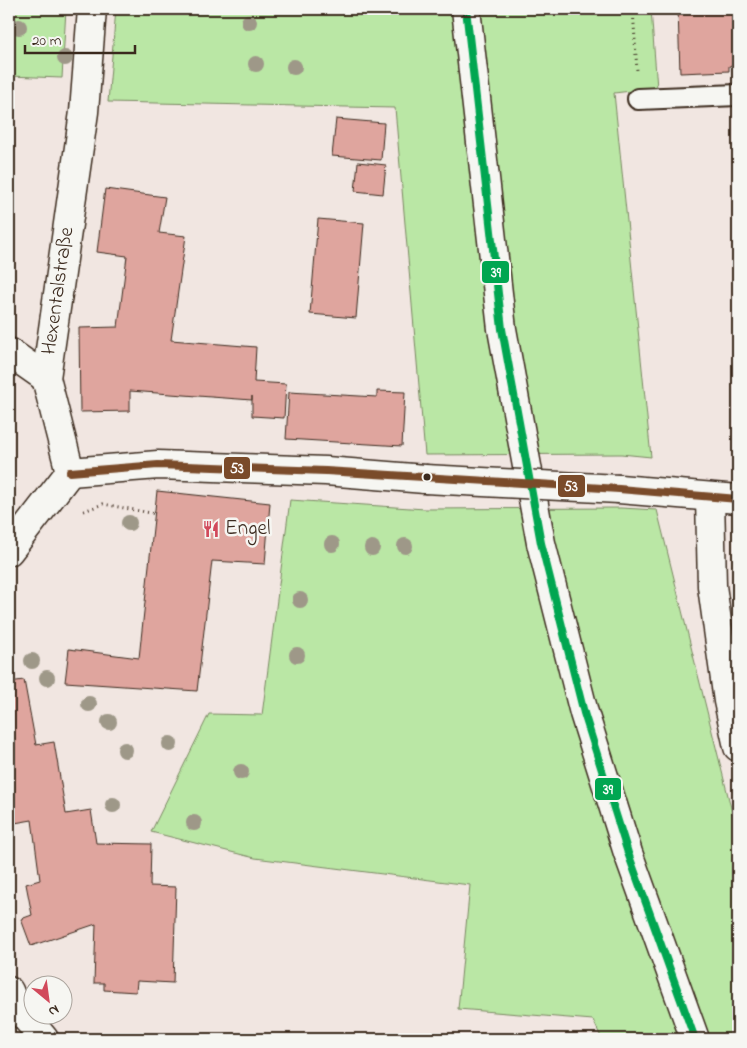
<svg xmlns="http://www.w3.org/2000/svg" width="747" height="1048" font-family="'Indie Flower',sans-serif">
  <style>
    .green { fill: #bae7a5; stroke: #7a8862 }
    .building { fill: #dfa59e; stroke: #3b2a1e }
    .lines { fill: none; stroke-linecap: round; stroke-linejoin: round }
    .lane-casing { stroke: #3b2a1e; stroke-width: 24 }
    .street-casing { stroke: #3b2a1e; stroke-width: 31 }
    .secondary-casing { stroke: #3b2a1e; stroke-width: 31 }
    .path { stroke: #3b2a1e; stroke-width: 3; stroke-dasharray: 1 4; stroke-linecap: butt }
    .lane { stroke: #f6f6f2; stroke-width: 20 }
    .street { stroke: #f6f6f2; stroke-width: 28 }
    .secondary { stroke: #f6f6f2; stroke-width: 28 }
    .street-bridge-casing { stroke: #3b2a1e; stroke-width: 31; stroke-linecap: butt }
    .street-bridge { stroke: #f6f6f2; stroke-width: 28 }
    .bus-1-casing { stroke: #f6f6f2; stroke-width: 11 }
    .bus-2-casing { stroke: #f6f6f2; stroke-width: 11 }
    .bus-1 { stroke: #00a651; stroke-width: 8 }
    .bus-2 { stroke: #7a4b2a; stroke-width: 8 }
    .tree { fill: #9e9888 }
    .bus-dot { fill: #3b2a1e; stroke: #f6f6f2; stroke-width: 2 }
    .labels { text-anchor: middle; dominant-baseline: central; stroke-width: 5; stroke-linejoin: round; paint-order: stroke }
    .street-label { font-size: 21px; fill: #3b2a1e; stroke: #f6f6f2 }
    .poi-label { font-size: 21px; fill: #3b2a1e; stroke: #f6f6f2; text-anchor: start }
    .line-badge { stroke: #f6f6f2; stroke-width: 2 }
    .badge-label { font-size: 14px; text-anchor: middle; font-weight: bold; fill: #fff }
  </style>
  <rect width="100%" height="100%" fill="#f1e6e1"/>
  <filter id="ink" filterUnits="userSpaceOnUse"><feTurbulence type="fractalNoise" baseFrequency=".02" numOctaves="2"/><feDisplacementMap in="SourceGraphic" scale="10" xChannelSelector="R" yChannelSelector="G"/><feConvolveMatrix kernelMatrix="1 2 1 2 8 2 1 2 1" color-interpolation-filters="sRGB"/></filter>
  <g filter="url(#ink)">
    <g class="green">
      <polygon points="9,9 66,9 62,78 9,76"/>
      <polygon points="116,9 651,9 657,88 614,93 651,457 621,454 425,455 395,108 108,102"/>
      <polygon points="290,500 425,509 621,508 657,510 738,836 738,1039 602,1039 593,1020 458,1009 470,885 255,858 151,832 209,714 262,715"/>
    </g>
    <g class="building">
      <polygon points="678,9 738,9 738,65 729,66 729,71 680,73"/>
      <polygon points="336,119 384,123 381,160 332,156"/>
      <polygon points="358,162 386,165 383,194 355,191"/>
      <polygon points="105,189 165,197 159,233 186,236 171,340 256,347 254,382 286,384 284,418 252,416 252,396 252,400 130,391 130,411 80,412 79,328 118,327 127,256 97,252"/>
      <polygon points="318,219 364,223 356,318 310,314"/>
      <polygon points="377,391 405,392 402,446 286,439 289,392 377,397"/>
      <polygon points="157,491 270,503 265,564 212,561 197,691 65,682 69,649 139,658"/>
      <polygon points="24,680 36,745 54,742 66,814 91,810 96,843 151,844 150,886 176,887 173,983 137,981 136,992 104,990 104,983 94,983 96,924 31,946 21,919 32,915 26,884 40,880 32,820 9,824 9,682"/>
    </g>
    <g class="lines">
      <g class="lane-casing">
        <polyline id="lane" points="638,99 738,95"/>
      </g>
      <g class="street-casing">
        <g id="street">
          <polyline points="9,352 46,378"/>
          <path id="s1" d="M 70,472 L 46,378 L 84,112 L 92,9"/>
          <polyline points="70,472 158,465 326,471 425,479"/>
          <polyline points="619,489 738,499"/>
          <polyline points="710,497 712,586 728,701 738,747"/>
          <polyline points="9,551 70,472"/>
          <polyline points="9,991 14,1003 44,1039"/>
        </g>
      </g>
      <g class="secondary-casing">
        <polyline id="secondary" points="466,9 502,329 541,543 584,713 628,853 695,1039"/>
      </g>
      <g class="path">
        <polyline points="633,9 637,71"/>
        <polyline points="84,511 103,504 156,514"/>
      </g>
      <use href="#lane" class="lane"/>
      <use href="#street" class="street"/>
      <use href="#secondary" class="secondary"/>
      <g class="street-bridge-casing">
        <polyline id="street-bridge" points="425,479 619,489"/>
      </g>
      <use href="#street-bridge" class="street-bridge"/>
      <g class="bus-1-casing">
        <polyline id="bus-1" points="466,9 502,329 541,543 584,713 628,853 695,1039"/>
      </g>
      <g class="bus-2-casing">
        <polyline id="bus-2" points="70,472 158,465 326,471 619,489 738,499"/>
      </g>
      <use href="#bus-1" class="bus-1"/>
      <use href="#bus-2" class="bus-2"/>
    </g>
    <g class="tree">
      <circle cx="249" cy="22" r="8"/>
      <circle cx="19" cy="27" r="8"/>
      <circle cx="65" cy="58" r="8"/>
      <circle cx="256" cy="64" r="8"/>
      <circle cx="294" cy="67" r="8"/>
      <circle cx="129" cy="523" r="8"/>
      <circle cx="332" cy="544" r="8"/>
      <circle cx="405" cy="546" r="8"/>
      <circle cx="372" cy="548" r="8"/>
      <circle cx="300" cy="600" r="8"/>
      <circle cx="297" cy="655" r="8"/>
      <circle cx="32" cy="661" r="8"/>
      <circle cx="47" cy="678" r="8"/>
      <circle cx="89" cy="704" r="8"/>
      <circle cx="109" cy="722" r="8"/>
      <circle cx="170" cy="744" r="8"/>
      <circle cx="125" cy="750" r="8"/>
      <circle cx="241" cy="772" r="8"/>
      <circle cx="113" cy="805" r="8"/>
      <circle cx="194" cy="823" r="8"/>
    </g>
  </g>
  <defs>
    <g id="restaurant-bare" transform="scale(1.35)"><path d="M-5-6h1v4h1v-4h1v4h1v-4h1v5L-1.5 .5V6h-2V.5L-5-1ZM5-6V6H3V1.5H1.5Q1.5-4 5-6Z" fill="#d1495b" stroke="#f6f6f2" stroke-width="2.5" paint-order="stroke"/></g>
  </defs>
  <g fill-rule="evenodd">
    <use href="#restaurant-bare" x="211" y="529"/>
  </g>
  <circle class="bus-dot" cx="427" cy="477" r="4.5"/>
  <g class="labels">
    <g class="street-label">
      <text stroke="none"><textPath href="#s1" startOffset="185">Hexentalstraße</textPath></text>
    </g>
    <g class="poi-label">
      <text x="225" y="529">Engel</text>
    </g>
  </g>
  <g class="line-badge">
    <rect x="481" y="260" width="29" height="24" rx="5" fill="#00a651"/>
    <rect x="223" y="456" width="28" height="24" rx="5" fill="#7a4b2a"/>
    <rect x="557" y="474" width="29" height="24" rx="5" fill="#7a4b2a"/>
    <rect x="594" y="777" width="28" height="24" rx="5" fill="#00a651"/>
  </g>
  <g class="badge-label">
    <text x="496" y="277">39</text>
    <text x="237" y="473">53</text>
    <text x="571" y="491">53</text>
    <text x="608" y="794">39</text>
  </g>
  <rect width="747" height="1048" fill="none" stroke="#f6f6f2" stroke-width="30"/>
  <rect x="15" y="15" width="717" height="1018" fill="none" stroke="#3b2a1e" stroke-width="2" filter="url(#ink)"/>
  <g transform="translate(48 1000) rotate(151)"><circle r="24" fill="#f6f6f2" stroke="#aba49d"/>
  <path d="M0-4L9 19L0 12L-9 19Z" fill="#d1495b"/>
  <text y="-8" font-size="14" font-weight="bold" text-anchor="middle" fill="#3b2a1e">N</text>
  </g>
  <path d="M25 45v8h110v-8" fill="none" stroke="#3b2a1e" stroke-width="2.5"/>
  <text x="32" y="45" font-size="15" fill="#3b2a1e" stroke="#f6f6f2" stroke-width="4" paint-order="stroke">20 m</text>
</svg>
